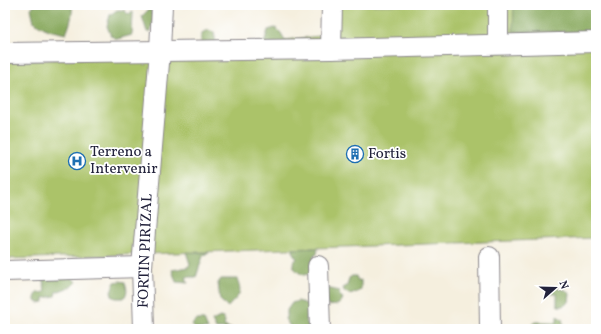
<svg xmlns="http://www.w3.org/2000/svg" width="601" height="334" font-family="Vollkorn,serif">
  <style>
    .green { fill: #abc369; stroke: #667252 }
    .forest { fill: #88a95d; stroke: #55664c }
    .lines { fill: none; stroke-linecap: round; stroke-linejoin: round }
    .minor-casing { stroke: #8c888c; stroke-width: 22 }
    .minor { stroke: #fff; stroke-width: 20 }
    .labels { text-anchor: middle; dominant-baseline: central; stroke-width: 3.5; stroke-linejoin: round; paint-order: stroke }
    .poi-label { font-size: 15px; fill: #22223b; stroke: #fff; text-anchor: start }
    .street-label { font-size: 15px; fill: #22223b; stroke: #fff }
  </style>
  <rect width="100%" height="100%" fill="#fff"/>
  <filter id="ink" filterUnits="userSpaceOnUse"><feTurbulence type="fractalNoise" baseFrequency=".025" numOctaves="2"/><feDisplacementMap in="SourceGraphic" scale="8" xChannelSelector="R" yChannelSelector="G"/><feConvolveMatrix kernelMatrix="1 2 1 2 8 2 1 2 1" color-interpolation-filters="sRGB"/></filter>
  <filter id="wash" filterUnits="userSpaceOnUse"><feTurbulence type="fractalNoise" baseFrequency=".012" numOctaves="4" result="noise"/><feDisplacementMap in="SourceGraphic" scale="16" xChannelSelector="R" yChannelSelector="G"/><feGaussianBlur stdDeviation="0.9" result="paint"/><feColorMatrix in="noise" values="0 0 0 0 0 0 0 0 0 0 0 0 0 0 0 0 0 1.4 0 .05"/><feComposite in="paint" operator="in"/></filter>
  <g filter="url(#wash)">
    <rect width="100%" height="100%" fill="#f5efde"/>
    <polygon class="green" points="329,5 596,5 596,238 5,259 5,62 155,55 328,35"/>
    <g class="forest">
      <path d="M 35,5 L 72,5 C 73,15 70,24 66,34 L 48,30 L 34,22 L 31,8 Z"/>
      <polygon points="514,5 596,5 596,32 513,31"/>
      <polygon points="150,8 154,17 151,32 147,32 142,16"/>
      <polygon points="117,10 124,10 128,14 133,12 132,35 117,39 111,36 107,26 110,15"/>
      <path d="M 275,28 C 282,31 285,41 288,48 L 263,48 L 268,30 Z"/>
      <polygon points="208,30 214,32 217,49 201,50 201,37 203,32"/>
      <path d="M 318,248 L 317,254 L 313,257 L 316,264 L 309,274 L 304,275 C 298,273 293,269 293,262 L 297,259 L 293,253 L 293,249 Z"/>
      <polygon points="186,252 209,253 203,256 196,277 186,277 188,283 176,282 172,270 188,267 190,264"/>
      <polygon points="70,275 76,282 73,286 56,292 55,296 44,298 44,302 39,303 35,301 35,298 37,293 45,292 43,276"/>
      <polygon points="352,276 356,276 358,281 361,280 361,289 358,292 349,294 344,291 343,288 347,286 349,278"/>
      <path d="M 221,279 L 237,279 C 244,295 237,296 228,307 L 220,300 L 218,283 Z"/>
      <path d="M 120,281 L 125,282 C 127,288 128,292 124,298 L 116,298 L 112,296 L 111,291 L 115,282 Z"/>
      <path d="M 326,288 L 340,291 L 339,295 L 343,298 C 340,307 334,305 326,306 Z"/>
      <path d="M 555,288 L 566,290 L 570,294 L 569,302 C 565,305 561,308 557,305 L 557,294 L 551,294 L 551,289 Z"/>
      <polygon points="298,301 307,304 311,314 305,319 308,325 313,329 289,329 290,325 289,325 285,319 287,314 287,310 292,303"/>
      <polygon points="557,316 562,319 564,327 562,329 530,329 531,325 535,322 557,322"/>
      <polygon points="220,317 223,318 225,322 224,326 232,329 216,329 212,321"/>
      <polygon points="196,320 204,320 208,329 195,329 192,325"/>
    </g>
  </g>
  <g filter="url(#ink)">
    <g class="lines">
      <g class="minor-casing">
        <g id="minor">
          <polyline points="498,5 498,44"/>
          <polyline points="331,49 332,5"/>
          <polyline points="5,53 331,49 596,42"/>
          <polyline points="489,257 490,329"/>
          <polyline points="318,266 320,329"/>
          <polyline points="5,271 142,267"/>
          <polyline points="144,329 142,267 160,51 162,5"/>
        </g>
      </g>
      <use href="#minor" class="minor"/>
    </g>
  </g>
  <defs>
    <g id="building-ring" transform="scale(0.9)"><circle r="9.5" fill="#fff" stroke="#1f6fb2" stroke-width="1.5"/><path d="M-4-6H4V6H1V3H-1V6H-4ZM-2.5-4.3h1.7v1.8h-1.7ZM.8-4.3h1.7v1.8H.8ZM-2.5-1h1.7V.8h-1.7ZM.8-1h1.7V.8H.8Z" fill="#1f6fb2"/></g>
    <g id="hospital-ring" transform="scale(0.9)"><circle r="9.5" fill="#fff" stroke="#1f6fb2" stroke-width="1.5"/><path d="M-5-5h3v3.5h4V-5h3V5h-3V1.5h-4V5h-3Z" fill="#1f6fb2"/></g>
  </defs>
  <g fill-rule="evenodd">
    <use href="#building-ring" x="355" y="154"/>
    <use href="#hospital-ring" x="77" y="161"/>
  </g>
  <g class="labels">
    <g class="poi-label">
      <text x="90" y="152">Terreno a<tspan x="90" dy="17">Intervenir</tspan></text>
      <text x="368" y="154">Fortis</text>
    </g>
    <g class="street-label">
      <text transform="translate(146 251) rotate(-88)">FORTIN PIRIZAL</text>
    </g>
  </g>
  <rect width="601" height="334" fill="none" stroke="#fff" stroke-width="20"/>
  <g transform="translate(555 288) rotate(70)" stroke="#ffffff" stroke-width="3" paint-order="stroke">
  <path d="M0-3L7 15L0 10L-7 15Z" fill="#22223b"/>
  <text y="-6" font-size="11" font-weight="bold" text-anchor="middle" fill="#22223b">N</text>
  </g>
</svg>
